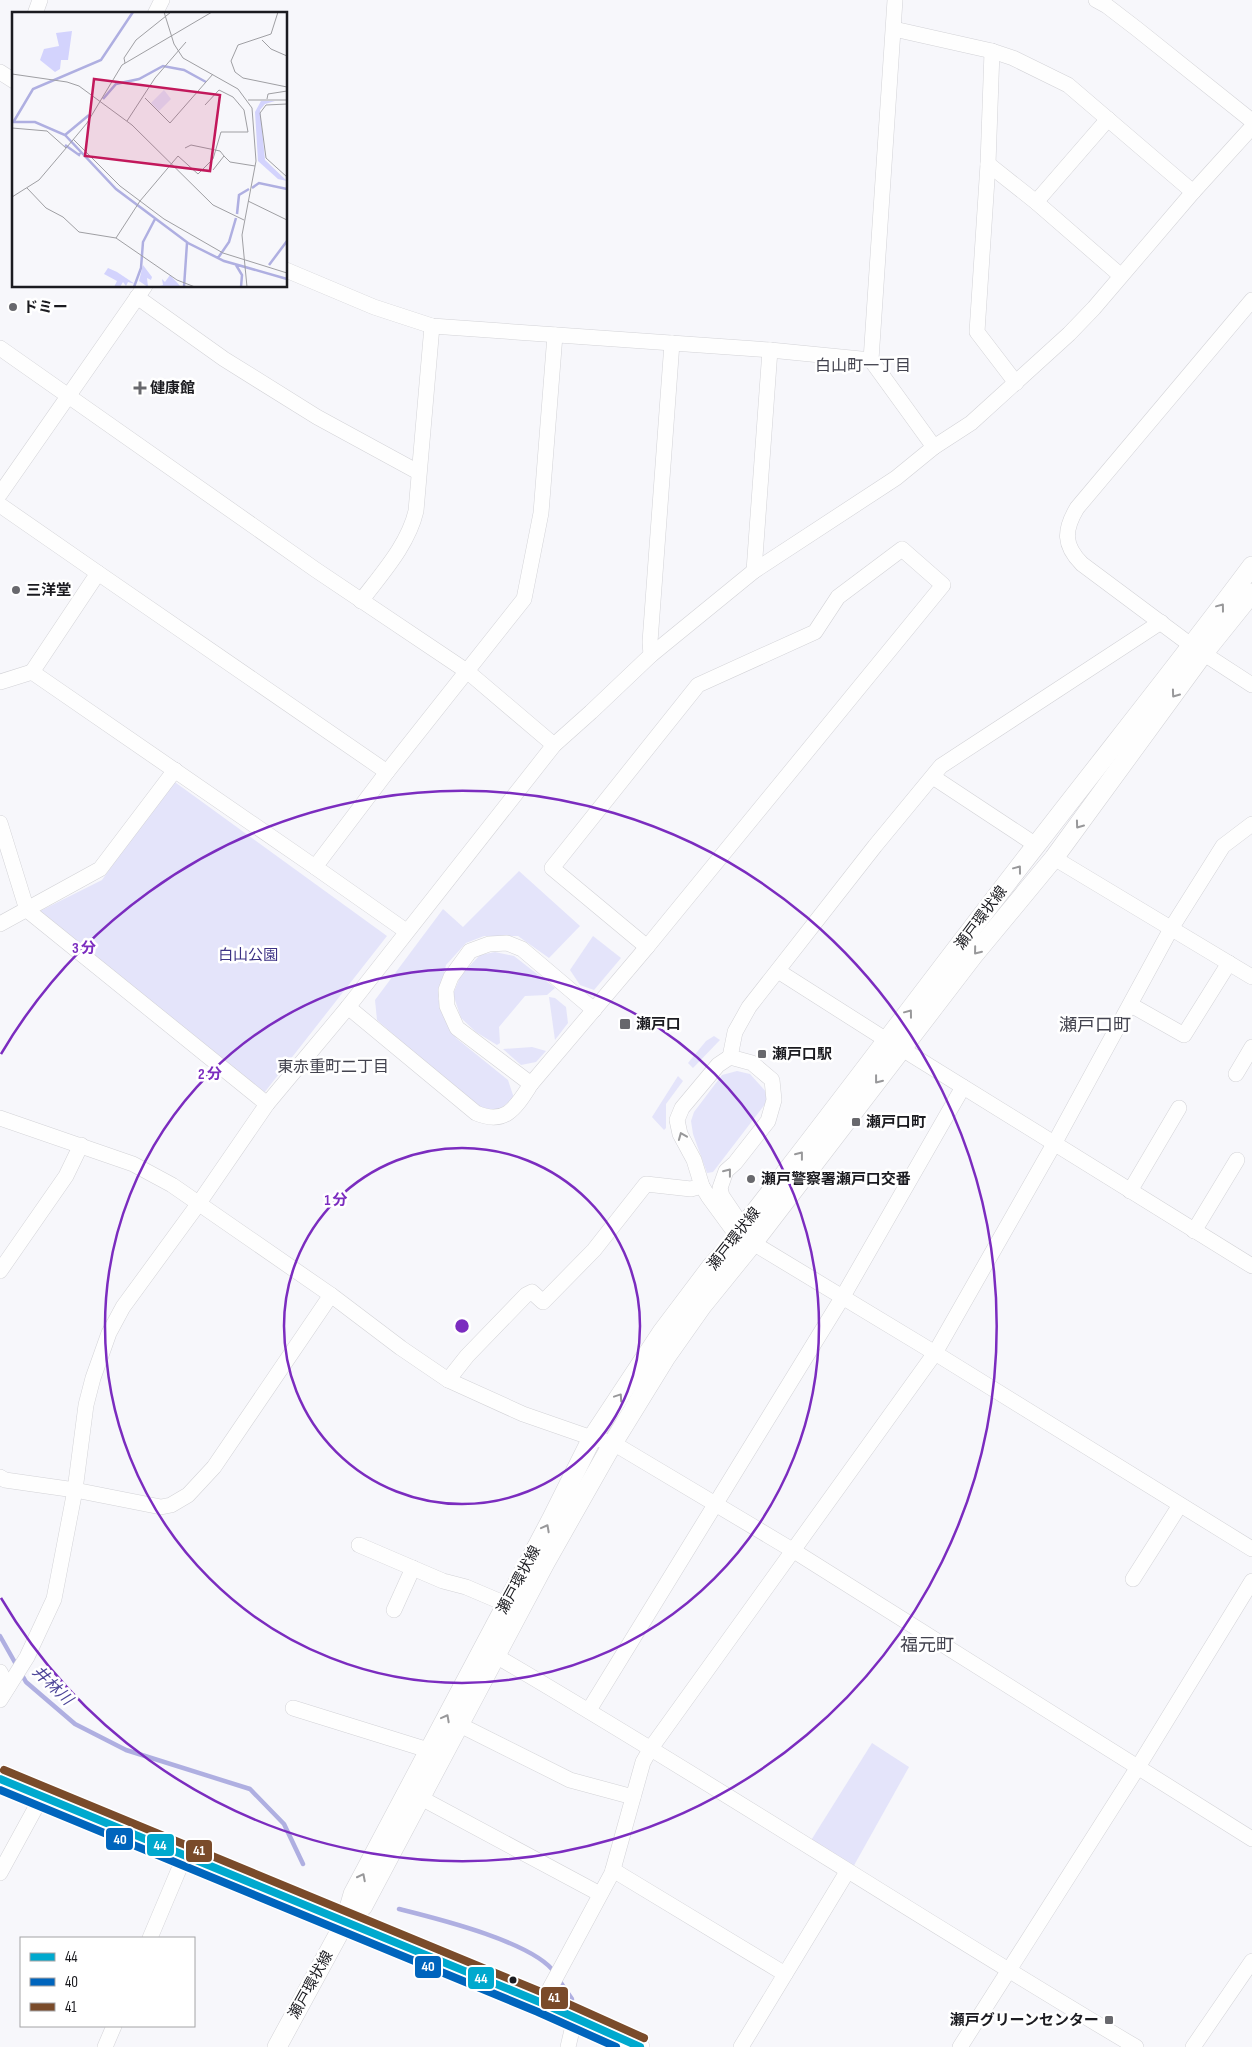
<svg xmlns="http://www.w3.org/2000/svg" width="1252" height="2047" font-family="'Sofia Sans Condensed','Noto Sans JP',sans-serif">
  <style>
    .green { fill: #e4e4fa }
    .lines { fill: none; stroke-linecap: round; stroke-linejoin: round }
    .stream { stroke: #afafe1; stroke-width: 4.5 }
    .minor-casing { stroke: #d3d3d7; stroke-width: 16 }
    .major-casing { stroke: #d3d3d7; stroke-width: 20 }
    .minor { stroke: #fefefe; stroke-width: 15 }
    .major { stroke: #fefefe; stroke-width: 19 }
    .bus-1-casing { stroke: #fff; stroke-width: 11 }
    .bus-2-casing { stroke: #fff; stroke-width: 11 }
    .bus-3-casing { stroke: #fff; stroke-width: 11 }
    .bus-1 { stroke: #00a9ce; stroke-width: 8 }
    .bus-2 { stroke: #0065bd; stroke-width: 8 }
    .bus-3 { stroke: #7a4b2a; stroke-width: 8 }
    .oneway { stroke: #98989a }
    .ring { fill: none; stroke: #7b2cbf; stroke-width: 2.5 }
    .poi-dot { fill: #68686d; stroke: #fff; stroke-width: 2 }
    .bus-dot { fill: #1b1b20; stroke: #fff; stroke-width: 2 }
    .labels { text-anchor: middle; dominant-baseline: central; stroke-width: 5; stroke-linejoin: round; paint-order: stroke }
    .poi-label { font-size: 15px; font-weight: bold; fill: #1b1b20; stroke: #fff; text-anchor: start }
    .street-label { font-size: 15px; fill: #1b1b20; stroke: #fff }
    .park-label { font-size: 15px; fill: #3c3284; stroke: #fff }
    .neighbourhood-label { font-size: 16px; fill: #43434f; stroke: #fff }
    .water-label { font-size: 16px; font-style: italic; fill: #4c4498; stroke: #fff }
    .quarter-label { font-size: 18px; fill: #43434f; stroke: #fff }
    .inset-river { fill: none; stroke: #afafe1; stroke-width: 2.5 }
    .inset-road { fill: none; stroke: #9f9fa3; stroke-width: 1 }
    .view { fill: #c2185b; fill-opacity: 0.15; stroke: #c2185b; stroke-width: 2.5 }
    .inset-edge { fill: none; stroke: #1b1b20; stroke-width: 2.5 }
    .centre { fill: #7b2cbf; stroke: #fff; stroke-width: 2.5 }
    .ring-label { font-size: 15px; text-anchor: middle; font-weight: bold; fill: #7b2cbf; stroke: #fff; stroke-width: 5; stroke-linejoin: round; paint-order: stroke }
    .line-badge { stroke: #fff; stroke-width: 2 }
    .badge-label { font-size: 14px; text-anchor: middle; font-weight: bold; fill: #fff }
  </style>
  <rect width="100%" height="100%" fill="#f7f7fb"/>
  <g class="green">
    <polygon points="172,780 387,936 264,1093 38,912 102,880"/>
    <polygon points="519,871 580,926 549,958 518,936 484,936 466,943 446,965 438,999 456,1038 508,1080 514,1098 492,1115 481,1112 377,1020 375,1000 443,909 463,927"/>
    <polygon points="593,936 621,958 594,990 580,985 570,970"/>
    <polygon points="495,952 514,956 555,988 547,995 525,996 499,1027 500,1043 497,1045 476,1032 461,1018 453,994 461,975 480,955"/>
    <polygon points="549,997 555,998 566,1007 568,1023 555,1040"/>
    <polygon points="714,1036 720,1040 693,1068 688,1063 706,1041"/>
    <polygon points="532,1047 546,1051 536,1062 521,1065 503,1049"/>
    <polygon points="737,1071 750,1074 768,1094 766,1103 713,1172 707,1173 693,1134 691,1121 694,1112 722,1075"/>
    <polygon points="678,1076 683,1081 666,1104 666,1128 664,1130 652,1117"/>
    <polygon points="872,1743 909,1767 852,1869 810,1842"/>
  </g>
  <g class="lines">
    <g class="stream">
      <polyline points="0,1636 26,1682 75,1724 126,1750 250,1789 284,1824 303,1864"/>
      <path d="M 399,1909 C 435,1918 534,1942 555,1973"/>
      <polyline points="559,1980 572,1999"/>
    </g>
    <g class="minor-casing">
      <g id="minor">
        <polyline points="895,0 871,360 934,447"/>
        <polyline points="1096,0 1107,6 1137,29 1252,121"/>
        <polyline points="35,14 40,0"/>
        <polyline points="155,14 162,0"/>
        <polyline points="894,29 992,51 1013,58 1068,85 1193,192"/>
        <polyline points="992,51 988,164 977,332 1016,383"/>
        <polyline points="0,72 14,81"/>
        <polyline points="988,164 1036,202 1120,275"/>
        <polyline points="1036,202 1108,119"/>
        <polyline points="286,270 374,307 432,326 770,350 871,360"/>
        <polyline points="137,297 224,359 317,417 418,472"/>
        <path d="M 1252,300 L 1077,508 C 1064,530 1063,545 1082,564 L 1192,646 L 1252,685"/>
        <polyline points="0,348 316,570 468,672 554,745"/>
        <polyline points="0,494 145,286"/>
        <polyline points="0,505 98,573 32,672 315,867"/>
        <polygon points="902,549 943,585 647,947 552,868 698,685 815,632 838,597"/>
        <polyline points="754,571 770,350"/>
        <polyline points="98,573 387,772"/>
        <path d="M 361,601 C 382,573 408,545 416,511 L 432,326"/>
        <polyline points="651,655 650,642 672,343"/>
        <polyline points="0,682 32,672"/>
        <polyline points="933,777 1036,845"/>
        <polyline points="0,823 27,910 267,1104"/>
        <polyline points="1054,858 1252,977"/>
        <polyline points="0,924 100,869 175,770"/>
        <polyline points="406,931 315,867 387,772 524,599 541,513 555,335"/>
        <polyline points="778,971 888,1041"/>
        <polyline points="1131,1005 1184,1035 1229,963"/>
        <path d="M 348,1007 L 476,1113 C 506,1126 516,1107 531,1084 L 647,947"/>
        <polyline points="902,1049 1252,1266"/>
        <polyline points="730,1057 735,1032 749,1007 875,846 941,766 1161,622"/>
        <polyline points="1236,1074 1252,1047"/>
        <polyline points="531,1084 457,1028 447,1006 446,990 451,977 470,951 489,944 507,943 522,949 594,1010"/>
        <polyline points="0,1118 133,1164 172,1185 331,1295 401,1348 448,1380 523,1414 592,1438 613,1443 794,1551 1252,1839"/>
        <polyline points="1130,1191 1179,1108"/>
        <polyline points="1194,1231 1237,1160"/>
        <polyline points="749,1236 722,1196 720,1188 726,1171 735,1163 768,1121 774,1100 772,1080 752,1063 730,1057 718,1065 682,1108 677,1120 680,1134 694,1160 702,1186 708,1196 738,1237 753,1243 935,1353 1252,1549"/>
        <polyline points="0,1271 66,1176 81,1145"/>
        <polyline points="448,1380 467,1356 526,1295 532,1292 543,1302 594,1250 646,1184 691,1189 702,1186"/>
        <polyline points="0,1477 5,1480 75,1490 161,1507 171,1505 188,1495 214,1467 331,1295"/>
        <polyline points="359,1545 443,1581 466,1587 506,1604"/>
        <polyline points="1133,1579 1180,1505"/>
        <polyline points="394,1610 413,1568"/>
        <path d="M 496,1656 C 712,1782 921,1920 1136,2047"/>
        <polyline points="0,1672 8,1687"/>
        <polyline points="0,1700 27,1657 54,1599 75,1490 86,1405 93,1378 109,1333 123,1307 199,1203 267,1104 348,1007 554,745 591,712 651,655 754,571 896,478 934,447 971,423 1069,334 1094,308 1193,192 1252,127"/>
        <polyline points="293,1708 428,1750"/>
        <polyline points="589,1710 842,1298 963,1087"/>
        <polyline points="460,1725 570,1780 633,1797"/>
        <polyline points="421,1798 600,1894"/>
        <polyline points="613,1870 785,1974"/>
        <polyline points="0,1873 42,1796"/>
        <polyline points="150,1938 185,1855"/>
        <polyline points="542,2003 612,1873 643,1762 651,1748 935,1353 1054,1144 1172,927 1223,846 1252,824"/>
        <polyline points="105,2047 114,2026"/>
        <polyline points="568,2047 575,2017"/>
        <polyline points="741,2047 847,1872"/>
        <polyline points="960,2047 1138,1767 1252,1581"/>
        <polyline points="1193,2047 1252,1961"/>
      </g>
    </g>
    <g class="major-casing">
      <g id="major">
        <polyline points="0,1779 542,2003 640,2047"/>
        <polyline points="345,1922 363,1906 545,1563 613,1443 666,1357 702,1306 753,1243 973,956 1054,858 1203,654 1252,593"/>
        <path d="M 277,2047 L 345,1922 L 353,1894 L 551,1520 L 592,1438 L 662,1332 L 711,1267 L 738,1237 L 744,1226 C 843,1100 938,971 1037,844 C 1108,752 1182,660 1252,566"/>
      </g>
    </g>
    <use href="#minor" class="minor"/>
    <use href="#major" class="major"/>
    <g class="bus-1-casing">
      <polyline id="bus-1" points="0,1779 542,2003 640,2047"/>
    </g>
    <g class="bus-2-casing">
      <polyline id="bus-2" points="0,1790 538,2012 616,2047"/>
    </g>
    <g class="bus-3-casing">
      <polyline id="bus-3" points="4,1770 546,1994 644,2038"/>
    </g>
    <use href="#bus-1" class="bus-1"/>
    <use href="#bus-2" class="bus-2"/>
    <use href="#bus-3" class="bus-3"/>
  </g>
  <defs><path id="oneway-chevron" d="M-2-3.5L2.5 0L-2 3.5" fill="none" stroke-width="1.6" stroke-linecap="round" stroke-linejoin="round" transform="scale(1.25)"/></defs>
  <g class="oneway">
    <use href="#oneway-chevron" transform="translate(1221 607) rotate(-53)"/>
    <use href="#oneway-chevron" transform="translate(1175 694) rotate(126)"/>
    <use href="#oneway-chevron" transform="translate(1079 825) rotate(126)"/>
    <use href="#oneway-chevron" transform="translate(1018 869) rotate(-53)"/>
    <use href="#oneway-chevron" transform="translate(977 951) rotate(129)"/>
    <use href="#oneway-chevron" transform="translate(909 1013) rotate(-53)"/>
    <use href="#oneway-chevron" transform="translate(878 1080) rotate(128)"/>
    <use href="#oneway-chevron" transform="translate(682 1136) rotate(-112)"/>
    <use href="#oneway-chevron" transform="translate(800 1155) rotate(-52)"/>
    <use href="#oneway-chevron" transform="translate(728 1172) rotate(-52)"/>
    <use href="#oneway-chevron" transform="translate(619 1397) rotate(-56)"/>
    <use href="#oneway-chevron" transform="translate(546 1528) rotate(-62)"/>
    <use href="#oneway-chevron" transform="translate(446 1718) rotate(-62)"/>
    <use href="#oneway-chevron" transform="translate(362 1877) rotate(-63)"/>
  </g>
  <g class="ring">
    <circle cx="462" cy="1326" r="178"/>
    <circle cx="462" cy="1326" r="357"/>
    <path d="M1 1054A535 535 0 1 1 1 1598"/>
  </g>
  <g class="poi-dot">
    <circle cx="13" cy="307" r="5"/>
    <path d="M137.5 380.5h5v5h5v5h-5v5h-5v-5h-5v-5h5z"/>
    <circle cx="16" cy="590" r="5"/>
    <rect x="619" y="1018" width="12" height="12" rx="2.5"/>
    <rect x="757" y="1049" width="10" height="10" rx="2.5"/>
    <rect x="851" y="1117" width="10" height="10" rx="2.5"/>
    <circle cx="751" cy="1179" r="5"/>
    <rect x="1104" y="2015" width="10" height="10" rx="2.5"/>
  </g>
  <circle class="bus-dot" cx="513" cy="1980" r="4.5"/>
  <g class="labels">
    <g class="poi-label">
      <text x="23" y="307">ドミー</text>
      <text x="150" y="388">健康館</text>
      <text x="26" y="590">三洋堂</text>
      <text x="636" y="1024">瀬戸口</text>
      <text x="772" y="1054">瀬戸口駅</text>
      <text x="866" y="1122">瀬戸口町</text>
      <text x="761" y="1179">瀬戸警察署瀬戸口交番</text>
      <text x="1099" y="2020" text-anchor="end">瀬戸グリーンセンター</text>
    </g>
    <g class="street-label">
      <text transform="translate(981 918) rotate(-53)">瀬戸環状線</text>
      <text transform="translate(734 1239) rotate(-52)">瀬戸環状線</text>
      <text transform="translate(519 1580) rotate(-62)">瀬戸環状線</text>
      <text transform="translate(311 1985) rotate(-61)">瀬戸環状線</text>
    </g>
    <g class="park-label">
      <text x="248" y="955">白山公園</text>
    </g>
    <g class="neighbourhood-label">
      <text x="863" y="366">白山町一丁目</text>
      <text x="333" y="1067">東赤重町二丁目</text>
    </g>
    <g class="water-label">
      <text transform="translate(52 1686) rotate(44)">井林川</text>
    </g>
    <g class="quarter-label">
      <text x="1095" y="1025">瀬戸口町</text>
      <text x="927" y="1645">福元町</text>
    </g>
  </g>
  <g transform="translate(12 12)">
    <rect width="275" height="275" fill="#f7f7fb"/>
    <path d="M 152,78 L 159,87 L 147,99 L 139,91 Z" fill="#e4e4fa"/>
    <path d="M 60,19 L 56,48 L 49,48 L 48,57 L 43,60 L 28,48 L 32,37 L 47,34 L 44,21 ZM 249,89 L 263,89 L 253,92 L 248,98 L 253,148 L 275,169 L 266,167 L 246,149 L 243,100 ZM 131,253 L 140,265 L 139,268 L 135,266 L 136,275 L 127,269 ZM 96,256 L 105,260 L 123,272 L 116,270 L 114,274 L 111,270 L 108,275 L 102,275 L 105,269 L 92,262 ZM 158,263 L 169,275 L 144,275 L 151,273 L 150,267 L 153,270 Z" fill="#d3d3fd"/>
    <path class="inset-river" d="M 91,87 L 104,72 L 127,67 L 151,54 L 172,58 L 194,70M 2,109 L 21,77 L 89,48 L 121,0M 0,110 L 23,110 L 53,123 L 104,177 L 176,231 L 212,249 L 275,267M 53,123 L 77,103M 53,133 L 67,143 L 68,141M 240,176 L 247,171 L 275,177M 225,202 L 227,183 L 237,177M 206,246 L 217,230 L 224,206M 224,253 L 230,263 L 229,275M 257,253 L 275,229M 122,275 L 129,256 L 131,230 L 143,207M 172,275 L 175,231"/>
    <path class="inset-road" d="M 152,0 L 162,32 L 171,46 L 226,77 L 240,96 L 244,149 L 230,223 L 235,275M 266,0 L 259,22 L 226,33 L 219,49 L 223,60 L 231,66 L 275,75M 250,28 L 259,37 L 275,44M 113,51 L 112,46 L 124,28 L 159,0M 0,62 L 55,70 L 67,74 L 120,113 L 201,193 L 232,208M 133,86 L 158,111 L 201,62M 255,87 L 256,82 L 275,79M 236,88 L 275,88M 275,92 L 254,93 L 248,101 L 254,146 L 275,165M 115,109 L 143,66 L 174,30M 0,116 L 35,119 L 54,136M 61,127 L 108,174 L 152,207 L 211,241 L 275,261M 173,136 L 179,133 L 208,139 L 212,144 L 201,158M 212,144 L 218,150 L 243,154M 15,176 L 34,196 L 51,205 L 67,220 L 104,226 L 165,268 L 183,275M 0,185 L 27,168 L 55,135 L 75,111 L 110,53 L 200,0M 236,189 L 275,208M 104,226 L 128,189 L 166,144 L 186,162 L 201,147 L 209,120 L 236,120 L 232,98 L 221,85 L 207,78 L 193,93M 195,275 L 244,275"/>
    <path class="view" d="M 82,67 L 208,83 L 198,159 L 73,144 Z"/>
    <rect width="275" height="275" class="inset-edge"/>
  </g>
  <circle cx="462" cy="1326" r="8" class="centre"/>
  <g class="ring-label">
    <text x="84" y="953">3 分</text>
    <text x="210" y="1079">2 分</text>
    <text x="336" y="1205">1 分</text>
  </g>
  <g class="line-badge">
    <rect x="105" y="1827" width="29" height="24" rx="5" fill="#0065bd"/>
    <rect x="146" y="1833" width="29" height="24" rx="5" fill="#00a9ce"/>
    <rect x="185" y="1839" width="28" height="24" rx="5" fill="#7a4b2a"/>
    <rect x="414" y="1955" width="28" height="24" rx="5" fill="#0065bd"/>
    <rect x="467" y="1966" width="28" height="24" rx="5" fill="#00a9ce"/>
    <rect x="540" y="1986" width="29" height="24" rx="5" fill="#7a4b2a"/>
  </g>
  <g class="badge-label">
    <text x="120" y="1844">40</text>
    <text x="160" y="1850">44</text>
    <text x="199" y="1855">41</text>
    <text x="428" y="1971">40</text>
    <text x="481" y="1983">44</text>
    <text x="554" y="2002">41</text>
  </g>
  <rect x="20" y="1937" width="175" height="90" fill="#ffffff" stroke="#a4a4a6"/>
  <rect x="30" y="1953" width="25" height="8" fill="#00a9ce" stroke="#a4a4a6"/>
  <text x="65" y="1962" font-size="15" fill="#1b1b20">44</text>
  <rect x="30" y="1978" width="25" height="8" fill="#0065bd" stroke="#a4a4a6"/>
  <text x="65" y="1987" font-size="15" fill="#1b1b20">40</text>
  <rect x="30" y="2003" width="25" height="8" fill="#7a4b2a" stroke="#a4a4a6"/>
  <text x="65" y="2012" font-size="15" fill="#1b1b20">41</text>
</svg>
